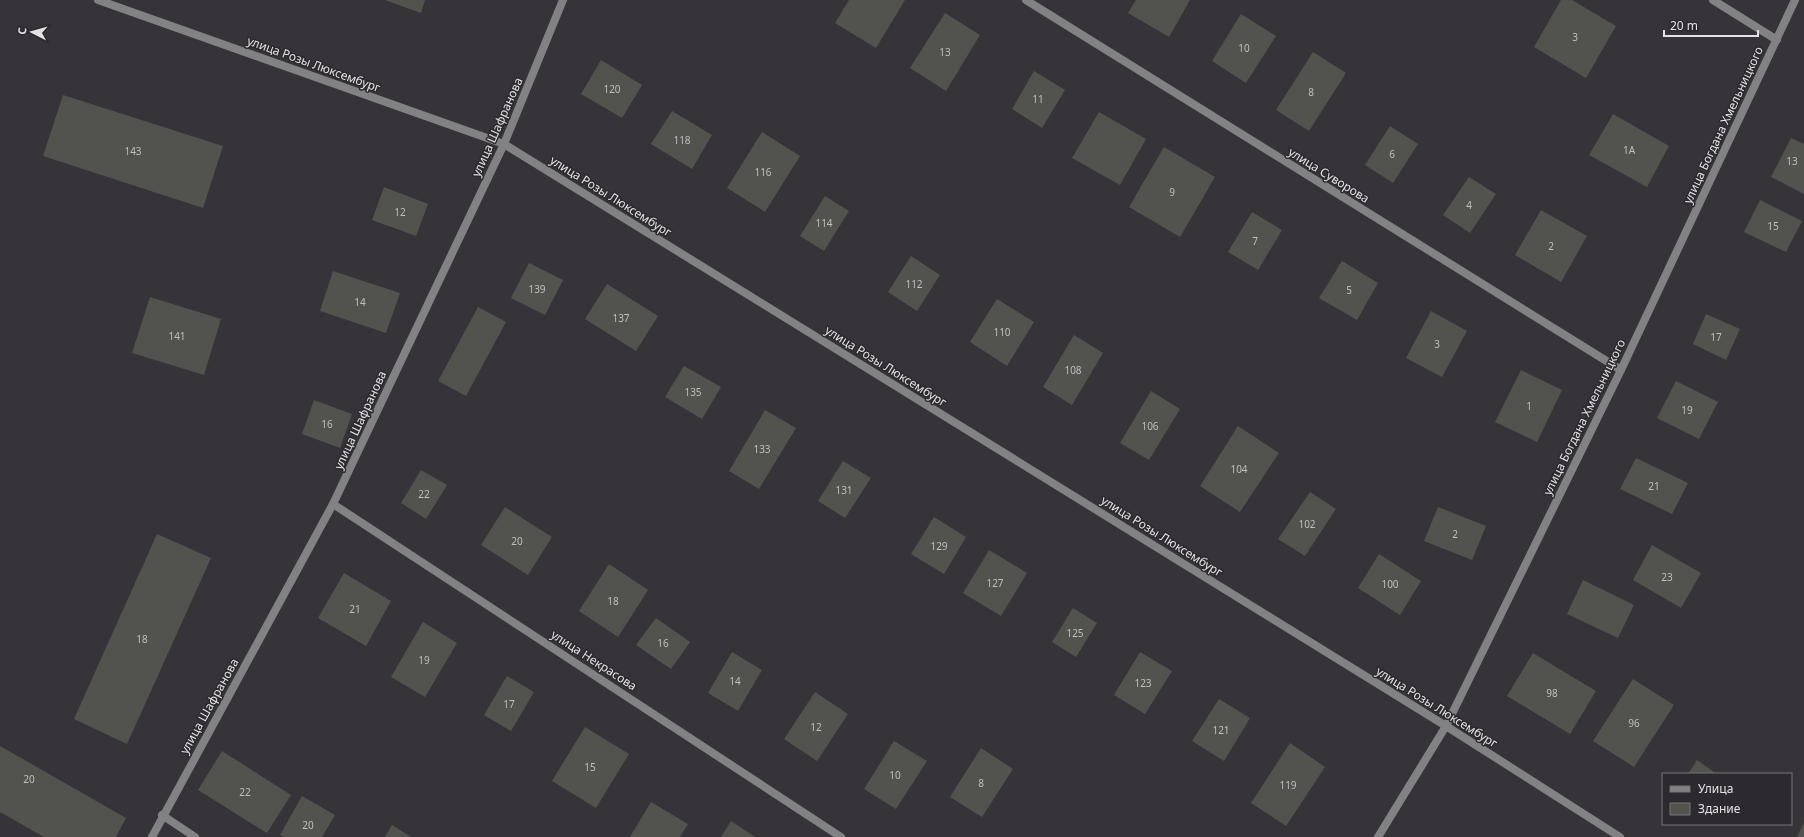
<svg xmlns="http://www.w3.org/2000/svg" width="1804" height="837" font-family="'Noto Sans',sans-serif">
  <style>
    .building { fill: #52534e }
    .lines { fill: none; stroke-linecap: round; stroke-linejoin: round }
    .street { stroke: #828183; stroke-width: 8 }
    .labels { text-anchor: middle; dominant-baseline: central; stroke-width: 3; stroke-linejoin: round; paint-order: stroke }
    .number-label { font-size: 10px; fill: #c0bebf }
    .street-label { font-size: 12px; fill: #e4e2e5; stroke: #2c2a2e }
  </style>
  <rect width="100%" height="100%" fill="#363438"/>
  <g class="building">
    <polygon points="385,0 425,0 421,13"/>
    <polygon points="849,0 905,0 876,48 835,23"/>
    <polygon points="1136,0 1190,0 1169,37 1128,13"/>
    <polygon points="1561,0 1572,0 1616,26 1586,78 1534,47"/>
    <polygon points="945,13 980,35 946,91 910,68"/>
    <polygon points="1241,14 1276,36 1246,83 1212,61"/>
    <polygon points="1313,52 1346,73 1309,131 1276,110"/>
    <polygon points="601,60 642,85 622,118 581,94"/>
    <polygon points="1034,71 1065,90 1042,128 1012,109"/>
    <polygon points="63,95 223,146 203,208 43,156"/>
    <polygon points="672,111 712,135 692,169 651,144"/>
    <polygon points="1099,112 1146,139 1120,185 1072,158"/>
    <polygon points="1613,114 1669,146 1647,187 1589,155"/>
    <polygon points="1390,126 1418,144 1393,183 1365,165"/>
    <polygon points="762,132 800,156 765,212 727,188"/>
    <polygon points="1791,138 1804,144 1804,194 1771,177"/>
    <polygon points="1164,147 1215,177 1180,237 1129,207"/>
    <polygon points="1469,177 1496,194 1470,233 1443,215"/>
    <polygon points="384,187 428,204 416,236 372,220"/>
    <polygon points="825,196 849,211 824,251 800,236"/>
    <polygon points="1760,200 1802,221 1786,252 1744,232"/>
    <polygon points="1541,210 1587,236 1561,282 1515,255"/>
    <polygon points="1252,212 1282,230 1258,270 1228,252"/>
    <polygon points="911,256 940,275 917,311 888,292"/>
    <polygon points="1342,261 1378,283 1357,320 1319,298"/>
    <polygon points="529,263 563,280 545,315 511,298"/>
    <polygon points="333,271 400,293 386,333 320,311"/>
    <polygon points="607,284 658,316 636,351 585,319"/>
    <polygon points="150,297 221,319 204,375 132,353"/>
    <polygon points="997,299 1034,322 1007,366 970,342"/>
    <polygon points="478,307 506,322 466,396 438,381"/>
    <polygon points="1431,311 1467,331 1442,377 1406,358"/>
    <polygon points="1706,314 1740,329 1726,360 1693,344"/>
    <polygon points="1074,335 1103,353 1072,405 1043,387"/>
    <polygon points="684,366 721,387 702,419 665,397"/>
    <polygon points="1521,370 1562,390 1537,442 1495,422"/>
    <polygon points="1676,381 1718,402 1699,439 1657,418"/>
    <polygon points="1151,391 1180,409 1149,460 1120,443"/>
    <polygon points="314,400 352,414 340,448 302,434"/>
    <polygon points="765,410 796,428 759,489 729,471"/>
    <polygon points="1238,426 1279,453 1240,512 1200,486"/>
    <polygon points="1636,458 1688,483 1672,514 1620,489"/>
    <polygon points="843,461 871,478 845,518 818,501"/>
    <polygon points="421,470 447,485 426,519 401,503"/>
    <polygon points="1310,492 1336,509 1305,556 1278,539"/>
    <polygon points="505,507 552,537 528,575 481,545"/>
    <polygon points="1438,507 1486,526 1472,560 1424,541"/>
    <polygon points="934,517 966,537 944,574 911,554"/>
    <polygon points="157,534 211,558 127,744 74,719"/>
    <polygon points="1652,545 1701,573 1681,608 1633,580"/>
    <polygon points="989,550 1027,573 1001,616 963,593"/>
    <polygon points="1379,554 1421,581 1400,615 1358,588"/>
    <polygon points="609,564 648,590 618,637 579,611"/>
    <polygon points="344,573 391,601 366,646 318,618"/>
    <polygon points="1583,580 1634,605 1618,638 1567,614"/>
    <polygon points="1073,608 1097,623 1076,657 1052,642"/>
    <polygon points="656,618 690,642 671,669 636,645"/>
    <polygon points="423,622 457,643 425,697 391,677"/>
    <polygon points="732,652 762,670 738,711 708,693"/>
    <polygon points="1140,652 1172,671 1145,714 1114,695"/>
    <polygon points="1533,653 1596,691 1570,734 1507,696"/>
    <polygon points="507,676 534,692 511,731 484,715"/>
    <polygon points="1633,679 1674,705 1634,767 1593,741"/>
    <polygon points="815,692 848,714 817,761 784,739"/>
    <polygon points="1219,699 1250,718 1224,761 1192,741"/>
    <polygon points="585,727 629,754 596,808 552,781"/>
    <polygon points="894,741 927,761 896,809 864,789"/>
    <polygon points="1290,743 1325,767 1286,826 1251,803"/>
    <polygon points="0,746 126,818 116,837 44,837 0,812"/>
    <polygon points="981,748 1013,769 982,817 950,797"/>
    <polygon points="222,751 291,795 267,833 198,790"/>
    <polygon points="1697,760 1717,774 1688,774"/>
    <polygon points="302,796 335,815 322,837 284,837 280,835"/>
    <polygon points="651,802 688,824 680,837 630,837"/>
    <polygon points="731,821 755,837 721,837"/>
    <polygon points="1804,823 1804,837 1797,837"/>
    <polygon points="392,825 411,837 385,837"/>
  </g>
  <g class="lines">
    <g class="street">
      <polyline points="98,0 504,144 1446,726 1620,837"/>
      <polyline points="1026,0 1621,370"/>
      <polyline points="1713,0 1777,40"/>
      <polyline points="333,504 841,837"/>
      <polyline points="162,815 195,837"/>
      <polyline points="152,837 333,504 504,144 563,0"/>
      <polyline points="1378,837 1446,726 1621,370 1795,0"/>
    </g>
  </g>
  <g class="labels">
    <g class="number-label">
      <text x="1575" y="37">3</text>
      <text x="1244" y="48">10</text>
      <text x="945" y="52">13</text>
      <text x="612" y="89">120</text>
      <text x="1311" y="92">8</text>
      <text x="1038" y="99">11</text>
      <text x="682" y="140">118</text>
      <text x="1629" y="150">1А</text>
      <text x="133" y="151">143</text>
      <text x="1392" y="154">6</text>
      <text x="1792" y="161">13</text>
      <text x="763" y="172">116</text>
      <text x="1172" y="192">9</text>
      <text x="1469" y="205">4</text>
      <text x="400" y="212">12</text>
      <text x="824" y="223">114</text>
      <text x="1773" y="226">15</text>
      <text x="1255" y="241">7</text>
      <text x="1551" y="246">2</text>
      <text x="914" y="284">112</text>
      <text x="537" y="289">139</text>
      <text x="1349" y="290">5</text>
      <text x="360" y="302">14</text>
      <text x="621" y="318">137</text>
      <text x="1002" y="332">110</text>
      <text x="177" y="336">141</text>
      <text x="1716" y="337">17</text>
      <text x="1437" y="344">3</text>
      <text x="1073" y="370">108</text>
      <text x="693" y="392">135</text>
      <text x="1529" y="406">1</text>
      <text x="1687" y="410">19</text>
      <text x="327" y="424">16</text>
      <text x="1150" y="426">106</text>
      <text x="762" y="449">133</text>
      <text x="1239" y="469">104</text>
      <text x="1654" y="486">21</text>
      <text x="844" y="490">131</text>
      <text x="424" y="494">22</text>
      <text x="1307" y="524">102</text>
      <text x="1455" y="534">2</text>
      <text x="517" y="541">20</text>
      <text x="939" y="546">129</text>
      <text x="1667" y="577">23</text>
      <text x="995" y="583">127</text>
      <text x="1390" y="584">100</text>
      <text x="613" y="601">18</text>
      <text x="355" y="609">21</text>
      <text x="1075" y="633">125</text>
      <text x="142" y="639">18</text>
      <text x="663" y="643">16</text>
      <text x="424" y="660">19</text>
      <text x="735" y="681">14</text>
      <text x="1143" y="683">123</text>
      <text x="1552" y="693">98</text>
      <text x="509" y="704">17</text>
      <text x="1634" y="723">96</text>
      <text x="816" y="727">12</text>
      <text x="1221" y="730">121</text>
      <text x="590" y="767">15</text>
      <text x="895" y="775">10</text>
      <text x="29" y="779">20</text>
      <text x="981" y="783">8</text>
      <text x="1288" y="785">119</text>
      <text x="245" y="792">22</text>
      <text x="308" y="825">20</text>
    </g>
    <g class="street-label">
      <text transform="translate(314 64) rotate(20)">улица Розы Люксембург</text>
      <text transform="translate(1723 125) rotate(-65)">улица Богдана Хмельницкого</text>
      <text transform="translate(497 127) rotate(-66)">улица Шафранова</text>
      <text transform="translate(1329 175) rotate(32)">улица Суворова</text>
      <text transform="translate(611 196) rotate(32)">улица Розы Люксембург</text>
      <text transform="translate(886 366) rotate(32)">улица Розы Люксембург</text>
      <text transform="translate(1584 417) rotate(-64)">улица Богдана Хмельницкого</text>
      <text transform="translate(360 420) rotate(-65)">улица Шафранова</text>
      <text transform="translate(1162 536) rotate(32)">улица Розы Люксембург</text>
      <text transform="translate(594 660) rotate(33)">улица Некрасова</text>
      <text transform="translate(209 706) rotate(-61)">улица Шафранова</text>
      <text transform="translate(1437 707) rotate(32)">улица Розы Люксембург</text>
    </g>
  </g>
  <rect x="1662" y="773" width="130" height="52" fill="#2c2a2e" stroke="#767477"/>
  <rect x="1670" y="786" width="20" height="6" fill="#828183" stroke="#767477"/>
  <text x="1698" y="793" font-size="12" fill="#e4e2e5">Улица</text>
  <rect x="1670" y="803" width="20" height="12" fill="#52534e" stroke="#767477"/>
  <text x="1698" y="813" font-size="12" fill="#e4e2e5">Здание</text>
  <g transform="translate(32 32) rotate(276)" stroke="#2c2a2e" stroke-width="3" paint-order="stroke">
  <path d="M0-3L7 15L0 10L-7 15Z" fill="#e4e2e5"/>
  <text y="-6" font-size="11" font-weight="bold" text-anchor="middle" fill="#e4e2e5">С</text>
  </g>
  <path d="M1664 30v6h94v-6" fill="none" stroke="#e4e2e5" stroke-width="2"/>
  <text x="1670" y="30" font-size="12" fill="#e4e2e5" stroke="#2c2a2e" stroke-width="3" paint-order="stroke">20 m</text>
</svg>
